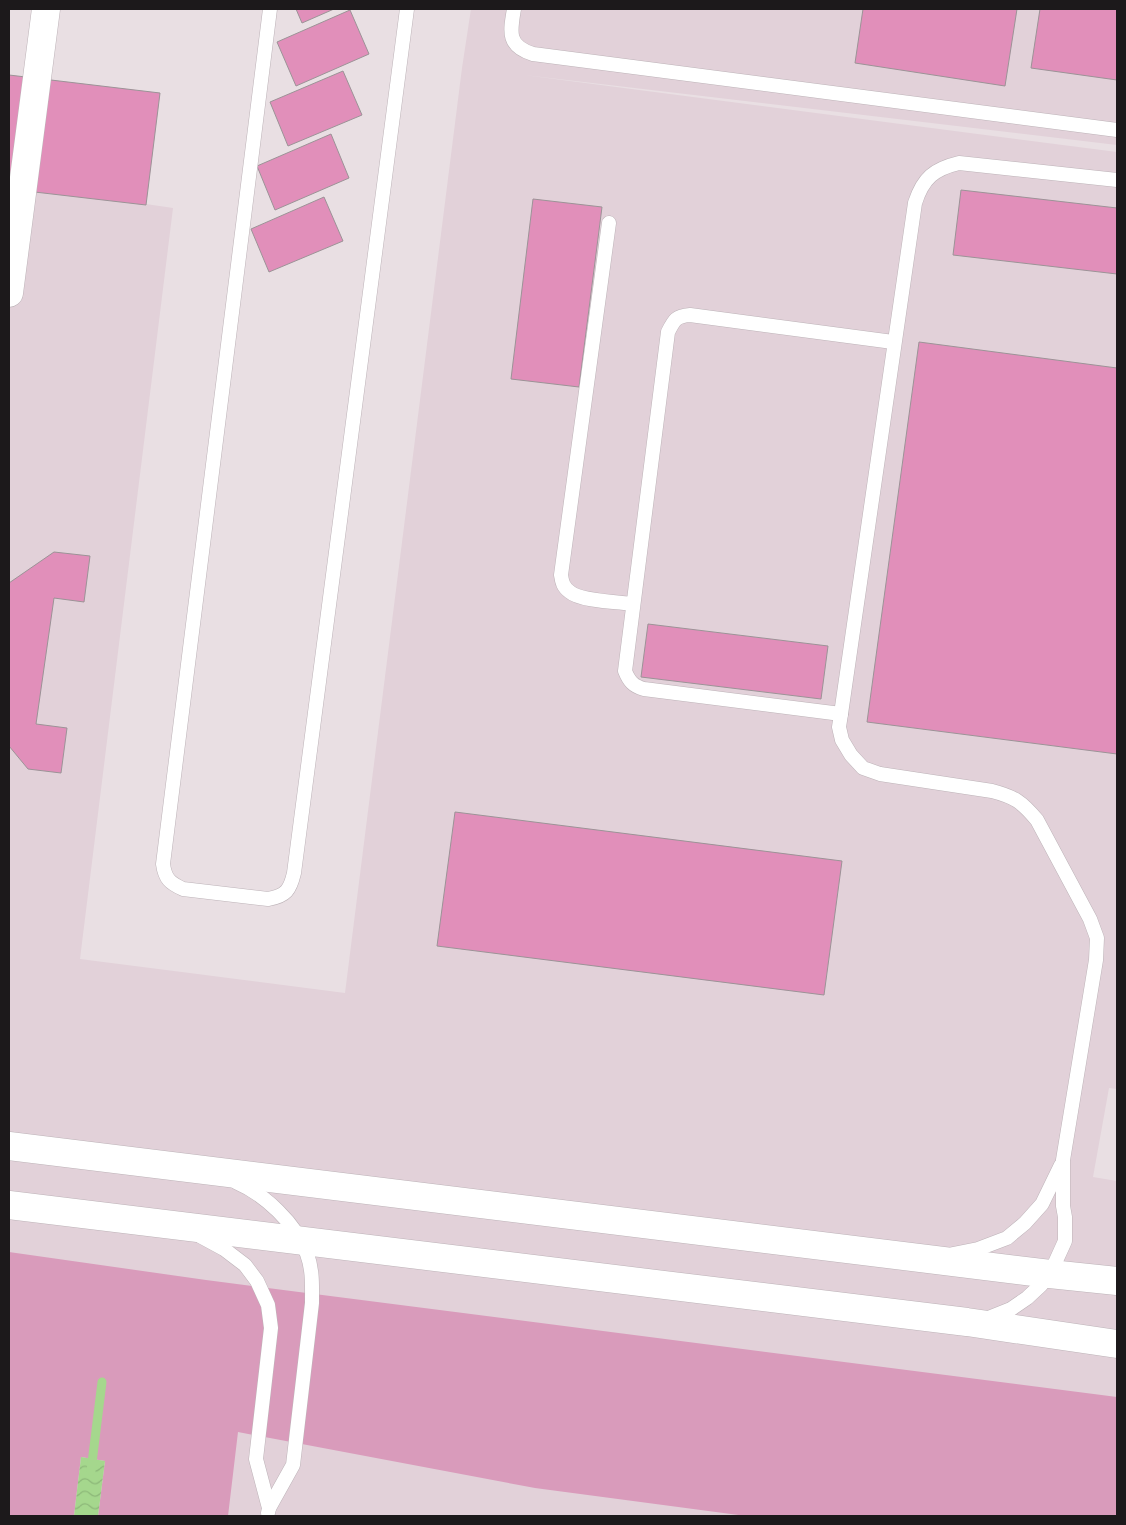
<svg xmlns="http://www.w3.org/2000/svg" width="1126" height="1525" font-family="'Fira Sans Condensed',sans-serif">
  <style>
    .built { fill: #e2d1d9 }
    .grass { fill: #d99bbb }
    .water { fill: url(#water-waves) }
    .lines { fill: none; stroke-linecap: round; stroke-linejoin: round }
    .stream { stroke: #a5d78d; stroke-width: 9 }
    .building { fill: #e18fba; stroke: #9c9397 }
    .service-casing { stroke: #bdb3b8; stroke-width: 15 }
    .minor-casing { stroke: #bdb3b8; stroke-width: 29 }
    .service { stroke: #fff; stroke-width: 14 }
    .minor { stroke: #fff; stroke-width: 28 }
  </style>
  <defs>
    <pattern id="water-waves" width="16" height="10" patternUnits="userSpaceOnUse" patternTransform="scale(1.25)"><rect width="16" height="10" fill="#a5d78d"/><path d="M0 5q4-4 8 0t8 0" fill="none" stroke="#8db879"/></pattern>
  </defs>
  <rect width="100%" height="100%" fill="#e9dfe3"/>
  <polygon class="built" points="471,9 1117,9 1117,145 524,75 1117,152 1117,1089 1109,1088 1093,1177 1117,1181 1117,1516 9,1516 9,75 160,93 146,204 173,208 80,959 345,993 462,68"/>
  <polygon class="grass" points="9,1252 206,1280 1117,1397 1117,1516 746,1516 535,1488 238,1432 228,1516 98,1516 105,1461 81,1457 74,1516 9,1516"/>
  <polygon class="water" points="81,1457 105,1461 98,1516 74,1516"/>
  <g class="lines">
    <polyline class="stream" points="91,1471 102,1382"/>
  </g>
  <g class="building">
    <polygon points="296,9 334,9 302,23"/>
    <polygon points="863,9 1017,9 1005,86 855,63"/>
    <polygon points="1040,9 1117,9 1117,80 1031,68"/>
    <polygon points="350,10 369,54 296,86 277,42"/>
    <polygon points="343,71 362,115 288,146 270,102"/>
    <polygon points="9,75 160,93 146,205 9,189"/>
    <polygon points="331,134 349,178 275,210 257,166"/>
    <polygon points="961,190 1117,208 1117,274 953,255"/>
    <polygon points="324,197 343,241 269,272 251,229"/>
    <polygon points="533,199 602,207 579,387 511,379"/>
    <polygon points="919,342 1117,368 1117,754 867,722"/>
    <polygon points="54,552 90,556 84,602 54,598 36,724 67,728 61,773 28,769 9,746 9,583"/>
    <polygon points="648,624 828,646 821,699 641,677"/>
    <polygon points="455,812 842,861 824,995 437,946"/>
  </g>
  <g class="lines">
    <g class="service-casing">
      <g id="service">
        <path d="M 270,9 L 163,864 C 165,879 170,883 183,889 L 268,899 C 286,896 290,890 294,873 L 407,9"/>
        <path d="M 514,9 C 510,32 507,46 533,54 L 1117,130"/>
        <path d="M 609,223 L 561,575 C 562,582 563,587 570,592 C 580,601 619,602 633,604"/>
        <path d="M 841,714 L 644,689 C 633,686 629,681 625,671 L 668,332 C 674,320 676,316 690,315 L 893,342"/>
        <path d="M 236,1182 C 264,1194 296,1223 307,1254 C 313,1270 312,1286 312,1303 L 293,1465 L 269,1508"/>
        <polyline points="200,1236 224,1249 245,1265 257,1281 268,1305 271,1328 256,1459 269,1508 268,1513"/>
        <polyline points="953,1254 978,1249 1007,1238 1025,1223 1042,1204 1061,1165"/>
        <path d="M 986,1319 L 1011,1309 L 1027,1298 L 1041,1285 L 1050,1274 L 1065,1241 L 1065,1217 L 1063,1206 L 1063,1160 L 1096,960 L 1097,938 L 1090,919 L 1037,820 C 1022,802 1015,797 992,791 L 880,774 L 863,768 L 851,755 L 842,740 L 839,727 L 841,714 L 915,203 C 923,178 934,169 959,163 L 1117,180"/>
      </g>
    </g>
    <g class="minor-casing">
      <g id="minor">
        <polyline points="9,293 46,9"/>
        <polyline points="9,1146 1050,1274 1117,1281"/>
        <polyline points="9,1205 967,1322 1117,1344"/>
      </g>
    </g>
    <use href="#service" class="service"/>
    <use href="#minor" class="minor"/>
  </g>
  <rect width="1126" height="1525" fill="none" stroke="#1c191b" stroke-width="20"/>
</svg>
